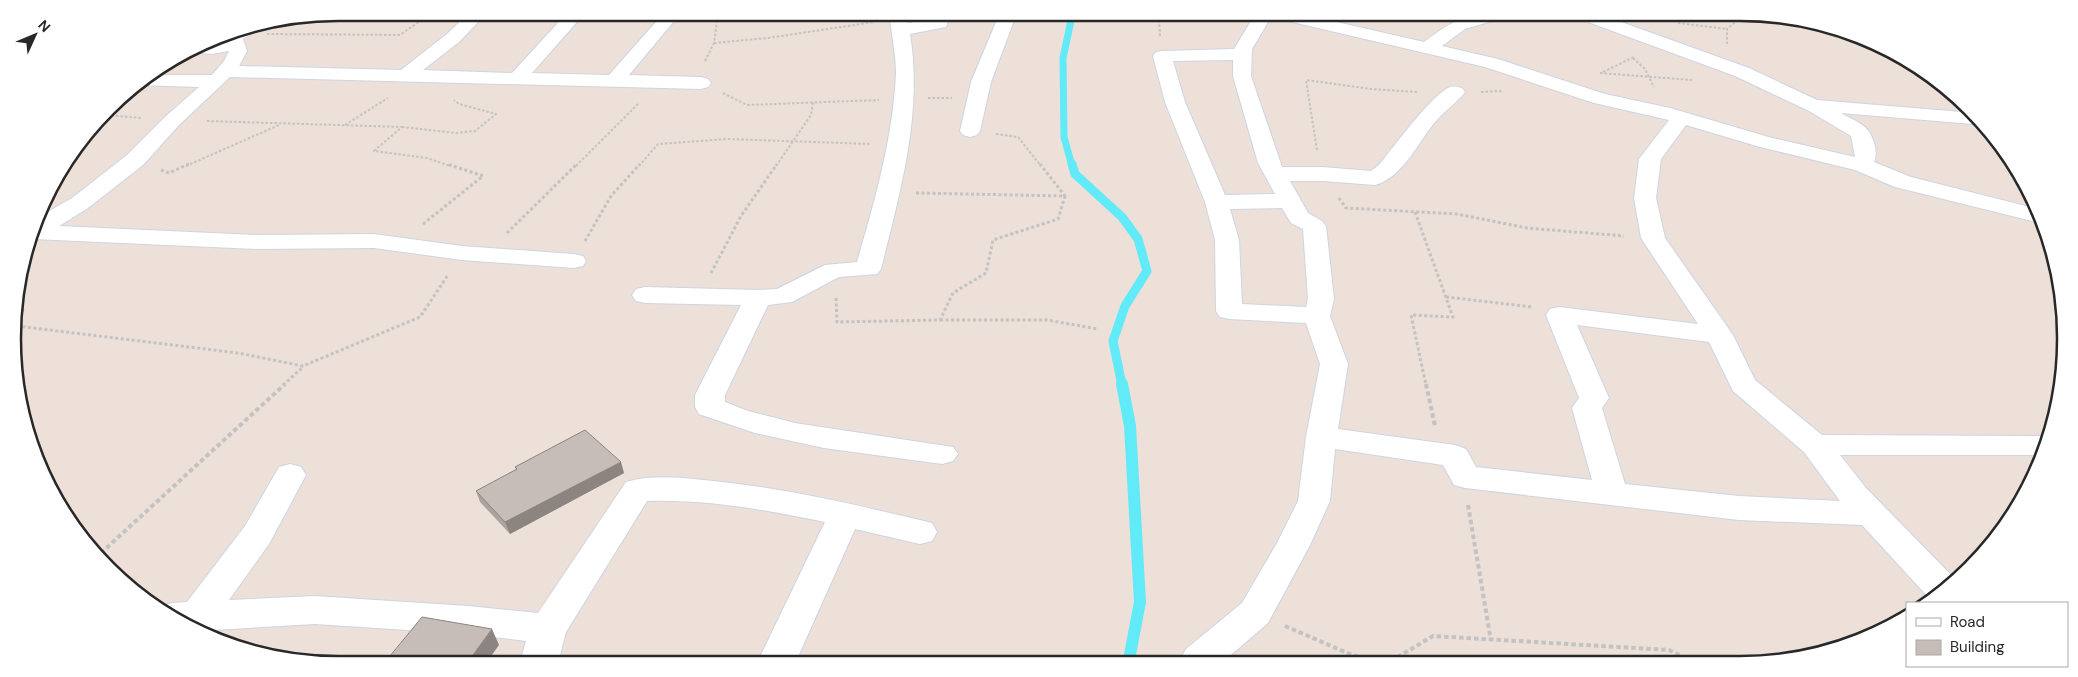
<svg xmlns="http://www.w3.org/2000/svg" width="2078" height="677" font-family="'DM Sans',sans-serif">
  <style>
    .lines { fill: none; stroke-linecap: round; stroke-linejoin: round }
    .stream-far2 { stroke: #61eaf8; stroke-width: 7 }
    .stream-far1 { stroke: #61eaf8; stroke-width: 9 }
    .stream { stroke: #61eaf8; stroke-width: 12 }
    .minor-casing { stroke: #cdd5e3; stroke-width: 2 }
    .path-far2 { stroke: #c3c3c3; stroke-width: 2; stroke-dasharray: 2.5 2; stroke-linecap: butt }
    .path-far1 { stroke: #c3c3c3; stroke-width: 3; stroke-dasharray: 3 2.5; stroke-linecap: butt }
    .path { stroke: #c3c3c3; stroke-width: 4; stroke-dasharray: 4.5 3; stroke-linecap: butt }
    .minor { fill: #fff; fill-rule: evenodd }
    .wall { fill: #aba39e }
    .shaded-wall { fill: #8b8481 }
    .building { fill: #c7bdb8; stroke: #8b8481 }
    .rim { fill: none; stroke: #282828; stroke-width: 2.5 }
  </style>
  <rect width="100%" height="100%" fill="#ece0d8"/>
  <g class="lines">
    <polyline class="stream-far2" points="1072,16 1063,58 1064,137 1072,166"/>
    <polyline class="stream-far1" points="1072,164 1075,174 1122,217 1138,239 1147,271 1125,306 1113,341 1122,385"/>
    <polyline class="stream" points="1122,384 1130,426 1140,602 1129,660"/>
    <g class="minor-casing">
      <g id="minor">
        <polygon points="469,13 487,13 459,42 423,70 512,73 567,13 584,14 532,73 609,75 663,14 680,14 629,75 701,77 708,79 711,83 708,87 701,89 230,77 180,124 143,165 88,208 59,226 257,235 374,234 462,246 574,254 583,256 586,261 583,266 574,268 462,260 374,248 257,249 33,239 39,217 72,198 127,155 166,116 199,87 137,85 153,75 212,75 224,61 229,51 212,54 189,52 204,44 226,40 227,35 252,30 250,35 243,39 247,51 239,66 401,70 447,34"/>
        <path d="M 892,15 L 908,15 L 908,23 L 932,19 L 934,15 L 950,15 L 946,27 L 910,34 C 923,113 900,193 881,269 L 877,274 L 839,277 L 792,302 L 768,305 L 725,395 L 725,402 L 748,411 L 795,423 L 953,447 L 958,454 L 953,461 L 942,464 L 824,448 L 755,433 L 699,414 L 695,407 L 695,395 L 741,305 L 645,303 L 636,301 L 632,295 L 636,289 L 645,287 L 758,290 L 777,289 L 825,265 L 857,262 C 875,200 893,138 896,73 C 896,56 892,37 890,20 Z"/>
        <polygon points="999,15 1016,15 991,82 980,131 977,135 970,137 963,135 960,131 971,82"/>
        <path d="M 1254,16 L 1271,17 L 1252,49 L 1251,76 L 1282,167 L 1323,167 L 1371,171 L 1379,165 C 1393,148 1432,94 1450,87 C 1455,86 1458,87 1462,88 L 1465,92 C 1457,103 1445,110 1437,120 C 1418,141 1404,177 1375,185 L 1323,181 L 1290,181 L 1308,213 L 1322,221 L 1326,226 L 1334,299 L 1330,316 L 1348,364 L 1338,429 L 1455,445 L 1466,449 L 1476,467 L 1592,480 L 1572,408 L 1579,398 L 1546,315 L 1550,309 L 1559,307 L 1698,324 L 1641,238 L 1634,198 L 1639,159 L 1669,120 L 1594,103 L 1485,67 L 1288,21 L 1286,17 L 1315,17 L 1424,42 C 1455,20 1456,17 1494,17 L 1492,21 L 1465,29 L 1442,46 L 1498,59 L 1605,94 L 1670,108 L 1772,138 L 1855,157 L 1851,136 L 1809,111 L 1735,76 L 1588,22 L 1586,18 L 1610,18 L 1749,68 L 1817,100 L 1974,113 L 1984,125 L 1841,113 C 1860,124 1869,124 1875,146 C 1876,153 1876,156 1874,162 L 1911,177 L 2038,209 L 2044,224 L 1895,187 L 1855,170 L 1760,147 L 1686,125 L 1661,159 L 1656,198 L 1665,238 L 1733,335 L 1755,380 L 1822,435 L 2047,436 L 2039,455 L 1840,455 L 1866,488 L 1955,579 L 1929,598 L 1862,525 L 1739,520 L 1465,488 L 1454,485 L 1443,465 L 1335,449 L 1330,501 L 1310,545 L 1268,623 L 1225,660 L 1180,660 L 1186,649 L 1242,603 L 1277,543 L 1298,501 L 1306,437 L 1320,364 L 1306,323 L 1229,319 L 1220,317 L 1216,311 L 1215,240 L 1205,202 L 1165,102 L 1153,56 L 1156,52 L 1162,51 L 1234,49 ZM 1233,60 L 1233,76 L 1258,163 L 1275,194 L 1225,195 L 1185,102 L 1173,61 ZM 1282,208 L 1291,223 L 1303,229 L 1308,299 L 1306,307 L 1242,304 L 1239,240 L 1230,209 ZM 1577,325 L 1709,342 L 1733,391 L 1804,452 L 1840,501 L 1739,496 L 1625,484 L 1602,408 L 1609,398 Z"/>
        <path d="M 290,464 L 301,467 L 306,475 L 269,544 L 229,600 L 315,596 L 468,606 L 538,613 L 626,482 C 653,474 685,478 713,481 C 783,488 852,504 920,520 L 932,523 L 937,532 L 932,541 L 920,544 L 855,529 L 797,659 L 759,659 L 825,522 C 766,510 707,499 647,501 L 566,632 L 559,659 L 521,659 L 526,641 L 468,634 L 315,624 L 197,631 L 158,610 L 159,607 L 172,603 L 187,602 L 245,526 L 279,467 Z"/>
      </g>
    </g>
    <g class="path-far2">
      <polyline points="338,13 442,15"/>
      <polyline points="500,17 539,18"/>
      <polyline points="598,20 634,21"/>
      <polyline points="1678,23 1727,29"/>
      <polyline points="267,34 400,35 427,16"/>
      <polyline points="1160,36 1159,18 1185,19 1187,16"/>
      <polyline points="714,43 768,38 874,22"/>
      <polyline points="1727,44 1727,29 1739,19"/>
      <polyline points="1633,58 1645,69 1654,87"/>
      <polyline points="705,61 714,43 718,14"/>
      <polyline points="1603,72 1634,57"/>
      <polyline points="1600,73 1692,80"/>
      <polyline points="1481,92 1502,91"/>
      <polyline points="723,93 747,105 879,100"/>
      <polyline points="928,98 952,98"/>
      <polyline points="107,115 141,118"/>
      <polyline points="207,121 402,127 374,151 427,158 450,166"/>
      <polyline points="345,125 388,98"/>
      <polyline points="402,127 455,133 475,131 496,114 459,104 454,100"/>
      <polyline points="996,134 1018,137 1041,166"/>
      <polyline points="1317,150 1306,80 1371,89 1417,92"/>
      <polyline points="186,166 279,125"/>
      <polyline points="576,166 638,104"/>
      <polyline points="639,166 658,144 727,139 871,144"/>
      <polyline points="776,166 811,115 813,102"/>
    </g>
    <g class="path-far1">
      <polyline points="161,170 169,173 189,164"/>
      <polyline points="916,193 1065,196 1040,164"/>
      <polyline points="1339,198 1346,208 1457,214 1527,228 1624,236"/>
      <polyline points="1415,212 1453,317 1411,315 1426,385"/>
      <polyline points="423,224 483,176 447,164"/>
      <polyline points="507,233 577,164"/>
      <polyline points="585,241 611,196 640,164"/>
      <polyline points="711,273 741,216 777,164"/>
      <polyline points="1446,297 1533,307"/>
      <polyline points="836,298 837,322 940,320 953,293 986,273 993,240 1058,219 1065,196"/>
      <polyline points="16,310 23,310 17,317"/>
      <polyline points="940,320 1047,320 1098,329"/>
      <polyline points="17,326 238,353 303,366 420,317 448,275"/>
      <polyline points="283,385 303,367"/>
    </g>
    <g class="path">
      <polyline points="1426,384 1435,426"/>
      <polyline points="1468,505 1491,641"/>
      <polyline points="101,553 285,384"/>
      <polyline points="1285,626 1352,655 1375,661"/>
      <polyline points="1391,661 1433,636 1669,650 1692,661"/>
    </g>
    <use href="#minor" class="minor"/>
  </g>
  <g class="wall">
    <polygon points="1016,15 1060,16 1058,22 1016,20"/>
    <polygon points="515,467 624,473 510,534 480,502 476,491 516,470"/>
  </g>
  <g class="shaded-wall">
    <polygon points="1058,16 1060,16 1058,22"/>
    <polygon points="621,462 624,473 510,534 505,522"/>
    <polygon points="492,629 499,645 489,659 470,659"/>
  </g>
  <g class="building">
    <polygon points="585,430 621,462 505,522 476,491 517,469 515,467"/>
    <polygon points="422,617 492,629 470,659 400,658 390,656"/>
  </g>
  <path d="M0 0H2078V677H0ZM338 21H1740A317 317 0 0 1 2057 338V339A317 317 0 0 1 1740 656H338A317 317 0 0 1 21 339V338A317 317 0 0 1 338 21Z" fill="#fff" fill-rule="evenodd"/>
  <path class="rim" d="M338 21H1740A317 317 0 0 1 2057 338V339A317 317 0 0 1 1740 656H338A317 317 0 0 1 21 339V338A317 317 0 0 1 338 21Z"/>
  <rect x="1906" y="602" width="162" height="65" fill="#ffffff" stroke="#a9a9a9"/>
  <rect x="1916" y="618" width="25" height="8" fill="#ffffff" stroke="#a9a9a9"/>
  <text x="1950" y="627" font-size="15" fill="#282828">Road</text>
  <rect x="1916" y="640" width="25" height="15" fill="#c7bdb8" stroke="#a9a9a9"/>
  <text x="1950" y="652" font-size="15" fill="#282828">Building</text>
  <g transform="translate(35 35) rotate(46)" stroke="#ffffff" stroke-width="4" paint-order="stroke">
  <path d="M0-4L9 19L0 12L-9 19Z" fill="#282828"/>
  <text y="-8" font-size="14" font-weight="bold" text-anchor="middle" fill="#282828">N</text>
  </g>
</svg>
